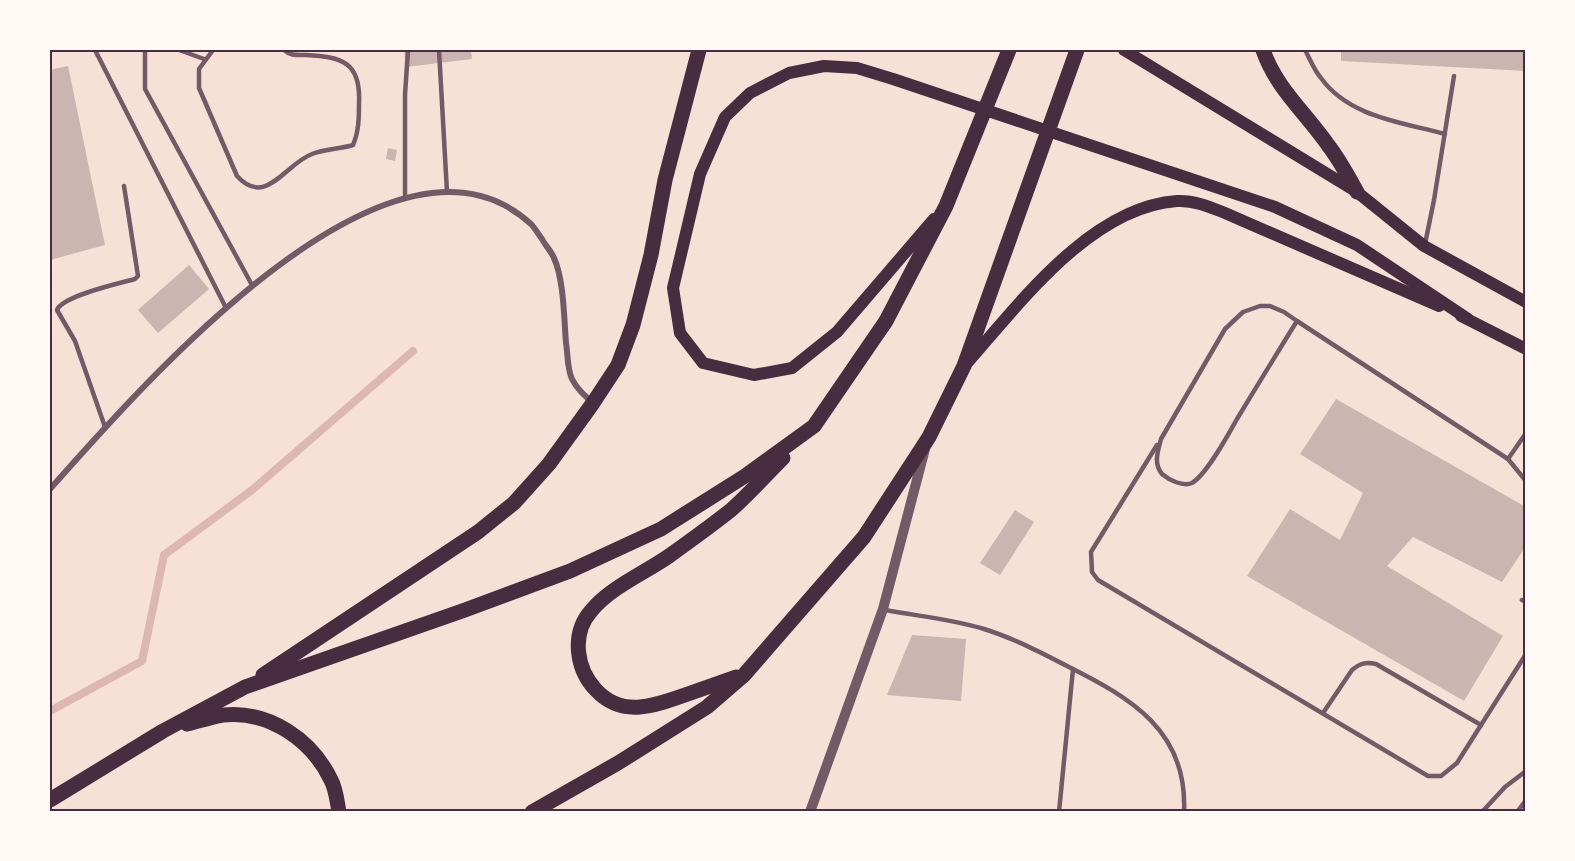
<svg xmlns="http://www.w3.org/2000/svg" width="1575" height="861" font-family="'Work Sans',sans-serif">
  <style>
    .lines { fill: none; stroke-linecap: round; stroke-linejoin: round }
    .stream { stroke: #dcb8b0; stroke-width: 8 }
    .building { fill: #ccb4b1 }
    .service { stroke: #755966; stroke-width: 4.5 }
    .minor { stroke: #755966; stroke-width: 6 }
    .tertiary { stroke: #755966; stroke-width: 10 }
    .secondary { stroke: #4a2c40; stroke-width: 12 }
    .primary { stroke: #4a2c40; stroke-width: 15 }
    .neatline { fill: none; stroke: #4a2c40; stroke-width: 2 }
  </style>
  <rect width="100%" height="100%" fill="#f7e1d7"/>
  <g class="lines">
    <polyline class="stream" points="50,711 142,661 164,555 252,490 413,351"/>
  </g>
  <g class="building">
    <polygon points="404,50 471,50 472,59 406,67"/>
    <polygon points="1341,50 1526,50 1526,71 1341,61"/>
    <polygon points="68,66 105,245 50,260 50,70"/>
    <polygon points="388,148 397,150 395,161 386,159"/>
    <polygon points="189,265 209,289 158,333 138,310"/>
    <polygon points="1336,399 1526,507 1526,546 1502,582 1413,537 1387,566 1503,636 1464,701 1247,576 1290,509 1340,540 1363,493 1300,454"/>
    <polygon points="1015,510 1034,522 1000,575 980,563"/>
    <polygon points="912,635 966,639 961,701 887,695"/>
  </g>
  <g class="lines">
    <g class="service">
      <polyline points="95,50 225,306"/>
      <polyline points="145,50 145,89 252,285"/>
      <polyline points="179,50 204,59"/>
      <path d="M 213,50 L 199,69 L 199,88 L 237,176 C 266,208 285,164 312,154 C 325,149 340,149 353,145 C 359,131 359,117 359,103 C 361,62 342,57 306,55 C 297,55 290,56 284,50"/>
      <polyline points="439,50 447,192"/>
      <path d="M 1305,50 C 1310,59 1314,70 1321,78 C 1349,117 1401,122 1445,134"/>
      <polyline points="405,198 405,95 408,50"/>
      <polyline points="1425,244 1434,200 1454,76"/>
      <path d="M 1297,321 C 1277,353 1257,386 1237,419 C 1228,435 1207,474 1192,483 C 1183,487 1169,480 1162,474 C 1153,463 1158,451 1161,439 L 1225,329 L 1243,312 L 1260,306 L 1270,306 L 1284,312 L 1297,321 L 1508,459 L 1526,481"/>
      <path d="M 105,427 L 75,341 L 57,310 C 62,296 120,283 135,279 L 138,276 L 124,186"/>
      <polyline points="1157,445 1091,552 1092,572 1098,580 1428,776 1441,776 1457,763 1526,654"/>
      <polyline points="1508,459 1526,433"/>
      <polyline points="1522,600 1526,602"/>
      <path d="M 885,610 C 917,616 952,619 984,629 C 1013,638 1040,652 1067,666 C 1131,698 1188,731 1184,812"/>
      <path d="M 1323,713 L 1352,670 C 1360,663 1366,662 1376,664 L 1481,725"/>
      <polyline points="1059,812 1073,669"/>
      <polyline points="1482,812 1505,787 1526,771"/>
      <polyline points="1517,812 1526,800"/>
    </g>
    <path class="minor" d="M 50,489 C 135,394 390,95 531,224 C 535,228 538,234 542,239 C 545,245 551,251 554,258 C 564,280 564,319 566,343 C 568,355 567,368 572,379 C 577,389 584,395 593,403"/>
    <polyline class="tertiary" points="810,812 883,609 925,449"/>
    <g class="secondary">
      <polyline points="1124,50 1357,192 1424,246 1526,302"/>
      <polyline points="934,219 837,332 792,368 754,375 703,363 680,333 673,288 700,174 725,117 750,93 789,73 824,66 857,68 893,79 1275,207 1357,245 1468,319"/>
      <polyline points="1461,316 1526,349"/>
      <path d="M 967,363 C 1020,303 1091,207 1177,201 C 1194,200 1210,207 1225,213 L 1439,306"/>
    </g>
    <g class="primary">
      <path d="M 1263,50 C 1276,88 1305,112 1328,145 C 1339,159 1348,176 1357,192"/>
      <polyline points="263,675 478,532 514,503 549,464 593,403 618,365 633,325 651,255 665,180 699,50"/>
      <path d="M 736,677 C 719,683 702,689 685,695 C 654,706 622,718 596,690 C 576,669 571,634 591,611 C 611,587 643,574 669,556 C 690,541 711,526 731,510 C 749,494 766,475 783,458"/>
      <path d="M 187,724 C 199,721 211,717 223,715 C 269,710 312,740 331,780 C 336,789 337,801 339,812"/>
      <polyline points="50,800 163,731 245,687 465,610 570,571 661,529 745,476 814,426 886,321 946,206 1009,50"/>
      <polyline points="532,812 618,763 707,707 744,675 864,537 929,437 964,366 1077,50"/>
    </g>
  </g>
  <rect width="1575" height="861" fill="none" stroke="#fffaf5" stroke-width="102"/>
  <rect x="51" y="51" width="1473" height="759" class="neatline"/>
</svg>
